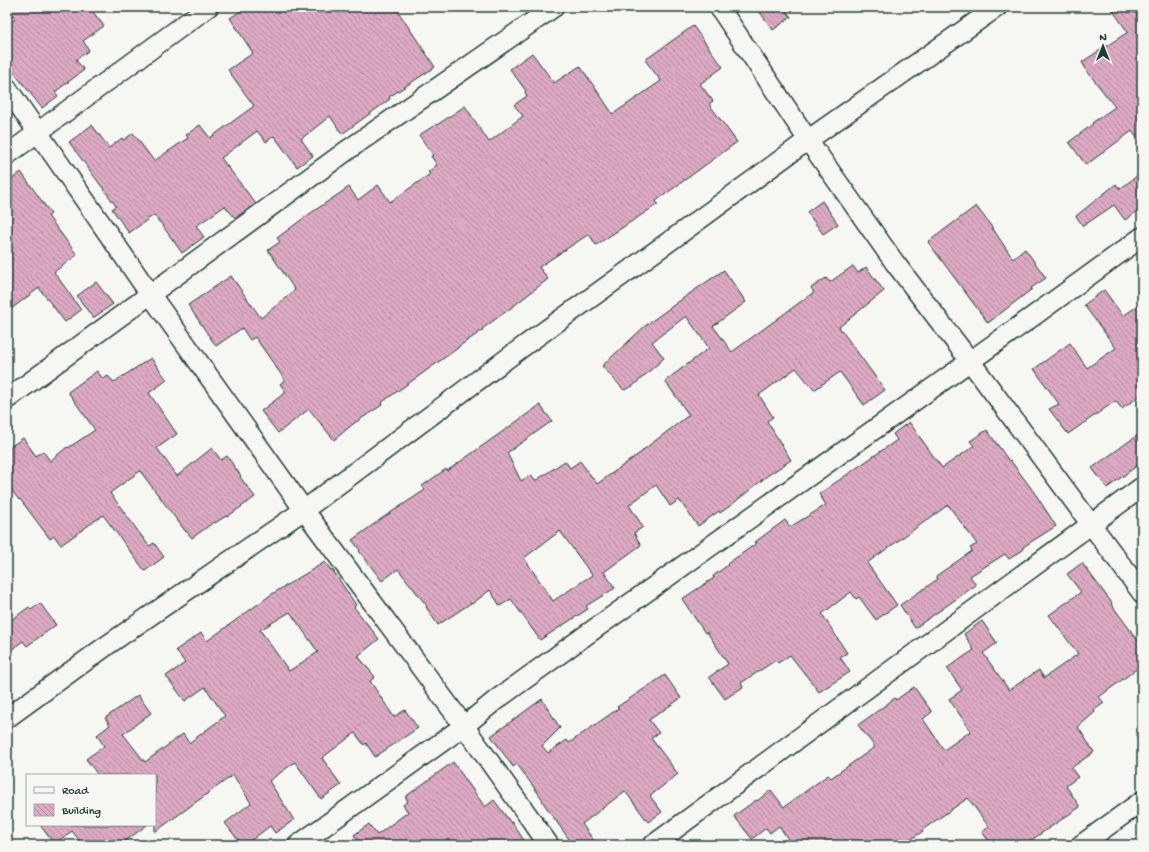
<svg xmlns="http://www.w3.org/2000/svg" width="1149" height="852" font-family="'Gochi Hand',sans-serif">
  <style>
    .building { fill: url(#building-back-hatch); stroke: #1f3d34; fill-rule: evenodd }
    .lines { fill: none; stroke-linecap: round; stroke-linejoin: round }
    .street-casing { stroke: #1f3d34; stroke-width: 22 }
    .street { stroke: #f6f6f2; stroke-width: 19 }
  </style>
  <defs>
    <pattern id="building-back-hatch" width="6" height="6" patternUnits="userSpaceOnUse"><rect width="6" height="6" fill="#dda9c3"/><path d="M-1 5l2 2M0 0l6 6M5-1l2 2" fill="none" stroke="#b38b9f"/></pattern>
  </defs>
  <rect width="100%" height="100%" fill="#f6f6f2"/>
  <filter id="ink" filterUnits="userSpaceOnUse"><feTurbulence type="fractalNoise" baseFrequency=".025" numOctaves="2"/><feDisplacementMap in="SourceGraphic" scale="8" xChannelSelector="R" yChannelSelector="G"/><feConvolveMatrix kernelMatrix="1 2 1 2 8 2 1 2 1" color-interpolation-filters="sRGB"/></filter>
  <g filter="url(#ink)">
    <g class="building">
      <polygon points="7,7 89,7 104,26 83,41 89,50 76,60 84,70 55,92 58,96 42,108 7,64 7,25 15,19"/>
      <polygon points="247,7 395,7 435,67 389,97 390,99 342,134 330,116 301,139 313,156 297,167 274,136 266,142 257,131 221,158 256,204 235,218 225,206 196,226 204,237 182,253 160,222 159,222 154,215 129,233 112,209 116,206 69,142 92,125 109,148 122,138 124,140 133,133 154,161 188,138 186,135 200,125 210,138 254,106 228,70 253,53 230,18"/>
      <polygon points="756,7 783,7 791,17 773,30"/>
      <polygon points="1110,7 1131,7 1142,22 1142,145 1132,131 1086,165 1069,142 1093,124 1092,123 1115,107 1087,71 1082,62 1128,32"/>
      <polygon points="693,26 723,67 700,84 713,101 709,104 737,142 656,201 658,204 596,245 589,234 539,267 548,279 511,308 482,329 483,330 458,347 458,348 381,403 382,405 353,424 334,440 309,409 278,433 261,411 286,392 280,384 285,380 255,337 250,340 242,328 216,346 188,305 231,276 261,318 295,290 268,250 280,242 277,238 305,217 349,187 358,200 378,185 390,202 430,174 428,172 437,165 431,156 433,155 419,135 437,124 437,125 465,106 489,142 523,116 514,105 527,96 525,92 526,91 510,69 532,53 554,83 580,66 613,114 661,81 645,60"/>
      <polygon points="21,172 51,214 48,216 77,255 54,272 81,310 65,322 39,288 7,312 7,183"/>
      <polygon points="1142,172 1142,208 1125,220 1114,205 1083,226 1076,216 1116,184 1120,189"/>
      <polygon points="822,201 838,224 823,234 807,212"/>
      <polygon points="976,206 991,226 1013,259 1025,249 1046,278 1031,288 1032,289 988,323 928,242"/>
      <path d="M 853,266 L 858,273 L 866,267 L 884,291 L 839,327 L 885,390 L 864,405 L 840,372 L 814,390 L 796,368 L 759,395 L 773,417 L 767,421 L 791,460 L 767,476 L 730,506 L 720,513 L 719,511 L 698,526 L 679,500 L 670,506 L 656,485 L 629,505 L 643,527 L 634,533 L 641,545 L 604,572 L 615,588 L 586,606 L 588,609 L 540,640 L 511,599 L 500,606 L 490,590 L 472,604 L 471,603 L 438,625 L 426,607 L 427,606 L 398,569 L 382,581 L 359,551 L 360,550 L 352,540 L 381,519 L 425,490 L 422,486 L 446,469 L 447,471 L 540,405 L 552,421 L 507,453 L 521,481 L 531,475 L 535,481 L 565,461 L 570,468 L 580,461 L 597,484 L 643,451 L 643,450 L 689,415 L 665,381 L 709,348 L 686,316 L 652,342 L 664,358 L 633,386 L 624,390 L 602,366 L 645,326 L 689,294 L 724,270 L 746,302 L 713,326 L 732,352 L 814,292 L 811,288 L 826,278 L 830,282 ZM 560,531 L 592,575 L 553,601 L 524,558 Z"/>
      <polygon points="96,282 113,304 93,318 77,296"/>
      <polygon points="1104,290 1123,316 1142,303 1142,394 1122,409 1116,401 1114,402 1068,434 1049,409 1059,404 1034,369 1070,343 1087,368 1116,348 1084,305"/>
      <polygon points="151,358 167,380 149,393 177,434 157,448 177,476 212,448 221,460 227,456 241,476 240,477 255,497 227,517 226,516 215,523 214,522 192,538 186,531 186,532 140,471 110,493 149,546 154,543 164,557 145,571 103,515 61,545 54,536 50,539 20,499 19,500 7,484 7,449 23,438 36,456 43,451 50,461 67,447 68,448 95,430 68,392 97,371 103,379 108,376 114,382"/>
      <polygon points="909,422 942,468 974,446 970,441 987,430 1009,461 1010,460 1034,492 1056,526 1023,547 1023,550 1009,559 1005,554 970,576 976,585 915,628 900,605 938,579 936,576 972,551 970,548 977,544 948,505 867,563 897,605 876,620 859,597 856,599 851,592 822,614 847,653 840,657 850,672 819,692 790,655 778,663 776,660 741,683 743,687 725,699 709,677 728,664 707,632 705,633 682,599 714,578 713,576 728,565 727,564 757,543 755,542 785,520 790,527 826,505 819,494 897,440 893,434"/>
      <polygon points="1142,432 1142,462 1107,488 1092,468"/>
      <path d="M 325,562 L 331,570 L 332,569 L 356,605 L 354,607 L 379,639 L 358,656 L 375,677 L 370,681 L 394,717 L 405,710 L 418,728 L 375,757 L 366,743 L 364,745 L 355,733 L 322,758 L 341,785 L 321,799 L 295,762 L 269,781 L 294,820 L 275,833 L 270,826 L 245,845 L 242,845 L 225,823 L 251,803 L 233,775 L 155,832 L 155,775 L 98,775 L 86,759 L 104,746 L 97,735 L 110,725 L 105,718 L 138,695 L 151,713 L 123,734 L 145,762 L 183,734 L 189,743 L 225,716 L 205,687 L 185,701 L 166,676 L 185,663 L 176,650 L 201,633 L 207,641 L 272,594 ZM 290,612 L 318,652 L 289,671 L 260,630 Z"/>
      <polygon points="1082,563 1112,603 1111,604 1142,646 1142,665 1099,697 1104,703 1094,710 1095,712 1078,727 1094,752 1071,768 1078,777 1066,786 1080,807 1024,845 992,845 982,832 989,827 968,798 922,830 923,831 903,845 792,845 779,826 770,833 766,828 752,839 734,816 756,800 757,801 771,790 784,807 828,775 831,778 875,747 858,725 887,704 895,698 896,700 914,687 932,712 923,719 944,750 971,731 949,699 962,690 947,668 974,650 964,634 982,621 997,643 983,653 1009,690 1039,670 1044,678 1078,654 1049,615 1081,592 1067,574"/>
      <polygon points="40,603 56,625 27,646 23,641 7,653 7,623 29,607 31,610"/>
      <polygon points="665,675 681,698 649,720 659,733 651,738 678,774 650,796 662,812 648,822 625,791 582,824 597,845 573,845 542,801 543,800 517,764 513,767 491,736 542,699 560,728 542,746 548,753 567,740 569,743 619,708 617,707"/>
      <polygon points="453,762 485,807 494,800 511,823 512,822 527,845 361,845 354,835 369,824 377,835 408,812 403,805 408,801 405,797"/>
      <polygon points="40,825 147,825 120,845 83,845 72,831 54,844"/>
    </g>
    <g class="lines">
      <g class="street-casing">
        <g id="street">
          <polyline points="719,7 808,140 895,263 970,361 1142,593"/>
          <polyline points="7,88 150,294 304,510 464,726 549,845"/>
          <polyline points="7,155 208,7"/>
          <polyline points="7,399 349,149 554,7"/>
          <polyline points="7,718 106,646 304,510 528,343 674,238 808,140 997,7"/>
          <polyline points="298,845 464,726 496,700 586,635 1032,317 1142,237"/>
          <polyline points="653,845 1142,487"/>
          <polyline points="1081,845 1142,801"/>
        </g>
      </g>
      <use href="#street" class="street"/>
    </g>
  </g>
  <rect width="1149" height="852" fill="none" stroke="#f6f6f2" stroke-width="24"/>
  <rect x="12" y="12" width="1125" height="828" fill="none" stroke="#1f3d34" stroke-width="1.5" filter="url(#ink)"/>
  <rect x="26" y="774" width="130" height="52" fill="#f6f6f2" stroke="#a0aca6"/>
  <rect x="34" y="787" width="20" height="6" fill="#f6f6f2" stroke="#a0aca6"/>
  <text x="62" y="794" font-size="12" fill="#1f3d34">Road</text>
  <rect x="34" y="804" width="20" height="12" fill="url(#building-back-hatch)" stroke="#a0aca6"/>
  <text x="62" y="814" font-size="12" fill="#1f3d34">Building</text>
  <g transform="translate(1103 46)" stroke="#f6f6f2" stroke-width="3" paint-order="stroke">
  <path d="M0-3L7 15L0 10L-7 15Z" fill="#1f3d34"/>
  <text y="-6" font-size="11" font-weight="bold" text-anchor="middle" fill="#1f3d34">N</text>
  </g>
</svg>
